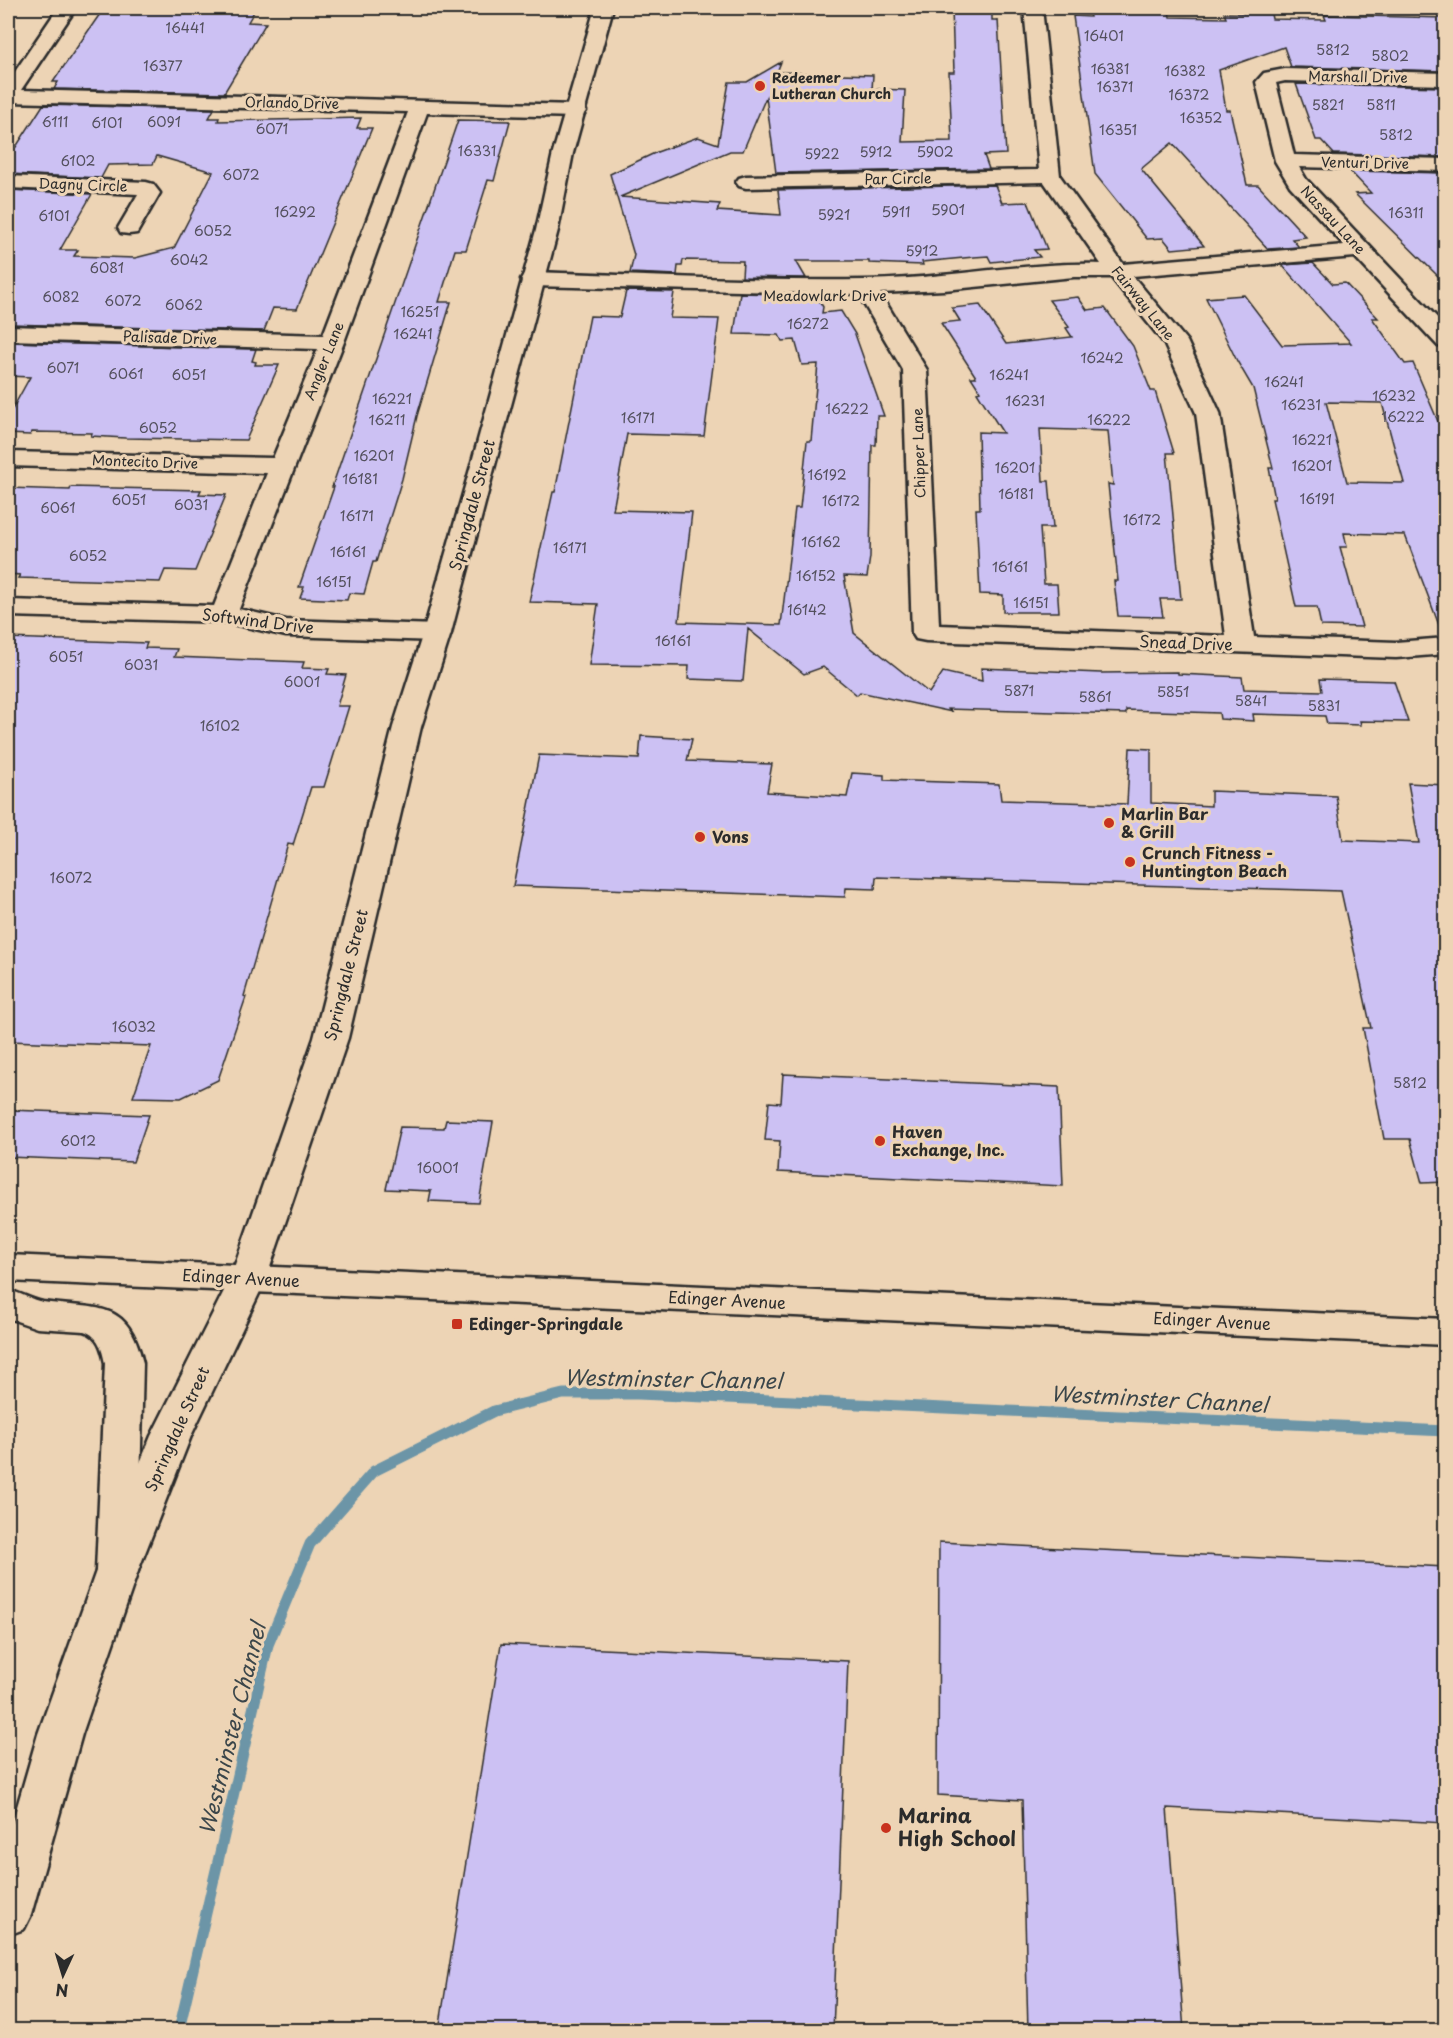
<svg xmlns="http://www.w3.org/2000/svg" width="1453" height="2038" viewBox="0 0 1453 2038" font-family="'Playpen Sans',sans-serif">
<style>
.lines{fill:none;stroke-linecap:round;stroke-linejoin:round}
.stream{stroke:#6c95a7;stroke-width:11}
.building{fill:#ccc1f3;stroke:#2b2b2b;stroke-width:1.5;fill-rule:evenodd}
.minor-casing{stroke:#2b2b2b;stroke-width:5}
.secondary-casing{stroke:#2b2b2b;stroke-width:5}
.primary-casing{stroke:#2b2b2b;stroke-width:5}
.minor{fill:#edd4b5;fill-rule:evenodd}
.secondary{fill:#edd4b5;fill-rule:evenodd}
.primary{fill:#edd4b5;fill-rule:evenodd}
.poi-dot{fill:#c8321e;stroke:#edd4b5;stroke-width:2}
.labels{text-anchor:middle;stroke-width:6;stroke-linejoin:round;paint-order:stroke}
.number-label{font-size:14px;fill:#53505d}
.far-street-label{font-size:14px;fill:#2b2b2b;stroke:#edd4b5}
.far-poi-label{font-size:14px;font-weight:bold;fill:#2b2b2b;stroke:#edd4b5;text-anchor:start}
.street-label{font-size:16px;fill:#2b2b2b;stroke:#edd4b5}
.poi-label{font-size:16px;font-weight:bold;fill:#2b2b2b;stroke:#edd4b5;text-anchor:start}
.near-poi-label{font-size:20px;font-weight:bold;fill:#2b2b2b;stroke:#edd4b5;text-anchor:start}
.near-water-label{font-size:21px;font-style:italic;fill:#3b464a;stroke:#edd4b5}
</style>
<rect width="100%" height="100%" fill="#edd4b5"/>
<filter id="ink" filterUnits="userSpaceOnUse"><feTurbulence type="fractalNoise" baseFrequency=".0167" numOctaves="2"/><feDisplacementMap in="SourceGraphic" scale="12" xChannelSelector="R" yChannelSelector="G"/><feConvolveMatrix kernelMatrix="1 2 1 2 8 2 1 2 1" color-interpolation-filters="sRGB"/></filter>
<g filter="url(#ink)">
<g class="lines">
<!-- stream -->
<path class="stream" d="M179 2030 268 1645 310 1544 374 1471 494 1411 563 1394H638L1446 1431"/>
</g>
<!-- building -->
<path class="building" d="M104 8H256L248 22 266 23 224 93 54 89 58 82H53Z
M952 8H992V20H998L1006 154 984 155 989 169 776 173 766 97 743 151H730L620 197 720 204 717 211 781 215 778 190 995 185 1002 203 1028 202 1047 249 1034 250 1040 257 991 262 988 256 974 257 922 262 923 265 869 263V261H796L806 278 742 277 743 261 683 260 682 266H678L677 275 630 273 634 255 610 174 657 152 698 137 718 144 729 82H747L781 62 777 72 873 75 872 89 905 90 902 142 952 141 949 72H954Z
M1088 8 1169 11 1170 17 1226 18 1224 13 1271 14 1272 19 1326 20 1324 15 1446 18V71L1291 67 1284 47 1219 70 1226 110H1230L1247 185H1258L1306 237 1292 239 1299 247 1268 249 1172 143 1141 169 1204 246 1172 249 1163 238 1147 239 1095 174 1073 16 1090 17Z
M1296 84 1446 87V157L1334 154 1321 140H1316Z
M43 105 214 109 209 118H219L218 121 361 118 357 128H372L297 309 273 308 264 331 8 324V190L92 194 60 250H78L74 256 135 258 174 248 213 172 157 156 153 164 108 165 101 178 8 174V147H16Z
M458 120 510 121 494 181 488 180 466 250H455L439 302H451L417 416 402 479 376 562H373L364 594 349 593 347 600 300 598 304 587H299L334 487H332Z
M1350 171 1446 173V284L1355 194 1371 193Z
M1313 263 1333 284 1345 283 1378 318H1372L1405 364 1413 363 1440 426H1446V633H1442L1405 535 1344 533 1347 547H1340L1362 627 1321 626 1317 607H1296L1272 499H1275L1269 468H1273L1253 388 1237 361 1206 298 1244 295 1282 345 1351 343 1282 265ZM1326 402 1382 403 1404 483 1347 482Z
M626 291 674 292 670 318 719 319 704 436 627 434 613 510 692 512 679 622 781 625 795 508H800L807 441H811L818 364 802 365 795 340 782 341 779 335 734 334 740 293 816 295 823 307 822 313 841 311 855 334 884 416H877L876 445H872L870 557 867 577 844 576 854 633 929 693 943 672 982 681 981 668 1101 673 1178 672V674L1242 677 1244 689 1322 691 1320 679 1394 681 1408 722 1360 721 1361 725 1327 724 1325 716 1253 714 1254 721 1220 719 1219 713 1126 710V714L948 709 952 712 860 692 857 695 823 667 804 674 748 629 743 681 688 679 689 666 589 665 598 604 529 602 553 492H555L590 316 620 317Z
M1078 297 1087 310 1105 308 1133 346 1151 391H1155L1174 453H1167L1181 599H1160L1163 617 1118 616 1114 581H1118L1108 484 1113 485 1108 431 1040 429 1043 481H1049L1053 528H1040L1044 584H1057L1059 612H1003V595L980 594 976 509H980L978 432 1003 433 977 392 980 391 971 377H976L941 323 960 321 952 308 980 305 1006 344 1072 337 1066 328 1069 327 1049 300Z
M8 342 256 349 252 361 256 362 255 365H279L246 440 125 438 91 436 92 433 32 432 30 435 8 434V417L30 377 8 376Z
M71 487 201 490 199 494 226 495 195 571 165 570 160 582 18 578 20 575 8 574V488L70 490Z
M8 638 147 643 145 648 177 649 174 657 304 662 302 668 329 669 327 674 346 675 337 706H349L324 787H311L293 845 288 844 244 996 246 997 218 1080 181 1098 133 1097 151 1046 8 1041Z
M641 736 692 739 687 761 772 764 767 792 847 797 852 773 884 775V780L999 784 1001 800 1127 804 1130 748 1151 749V803L1211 806V791L1336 796 1343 840 1419 843 1408 783 1446 785V1182L1422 1183 1410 1139H1384L1363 1028H1371L1341 891 876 877 875 889 846 888 845 897 513 886 539 755 639 759Z
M783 1074 1059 1087 1063 1186 778 1172 780 1141 765 1140 769 1102 781 1103Z
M8 1110 149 1115 133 1162 8 1157Z
M446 1120 493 1122 479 1203 429 1201 431 1191 386 1189 400 1127 444 1128Z
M939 1542 1446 1567V1823L1167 1808 1184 2031H1028L1022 1800 938 1795Z
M501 1644 848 1661 833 2031H546L440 2024Z"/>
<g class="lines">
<!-- minor casing -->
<g class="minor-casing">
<path id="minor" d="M58 8H76L21 90 576 105 583 107 586 111 583 115 576 117 427 113 344 342 239 609 286 620 437 625 447 627 451 633 447 639 437 641 286 636 224 622 8 616V600L214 606 267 473 8 466V452L273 458 318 349 8 340V326L323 335 408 112 8 102V82Z
M1024 8H1042L1060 176 1123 264 1344 245 1290 186 1275 161 1256 82 1264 73 1285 69 1446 73V85L1285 81 1276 83 1294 155 1446 159V171L1299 167 1306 179 1446 327V348L1438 346 1355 257 1133 276 1187 341 1220 413 1254 637 1396 642 1446 638V654L1396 658 926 641 916 639 912 633 903 370 858 294 532 286 524 284 521 279 524 274 532 272C643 275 754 282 865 280 944 279 1022 262 1101 264L1044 182 746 188 739 186 736 182 739 178 746 176 1039 170ZM1074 277H1111L1164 343 1196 413 1226 636 939 625 927 370 880 293 944 290Z
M8 176 146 182 153 184 160 193 137 233 129 234 121 233 118 228 138 194 8 188Z"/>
</g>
<!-- secondary casing -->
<g class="secondary-casing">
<path id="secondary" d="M595 8H613L573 153 558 230 494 469 451 633 421 727 348 1038 266 1279 191 1436 138 1571 82 1734 31 1915 24 1929 8 1935V1838L38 1734 96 1571 151 1436 230 1279 314 1038 393 727 423 633 470 469 536 230 553 153Z"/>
</g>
<!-- primary casing -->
<g class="primary-casing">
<path id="primary" d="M8 1255 1446 1319V1345L8 1281Z
M8 1290C20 1293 32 1300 43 1302 97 1310 128 1298 143 1363L138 1571 132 1582 117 1587 102 1582 96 1571 105 1363C102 1349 99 1336 84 1331L37 1328 8 1318Z"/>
</g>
<!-- minor -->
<use href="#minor" class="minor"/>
<!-- secondary -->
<use href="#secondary" class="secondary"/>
<!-- primary -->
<use href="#primary" class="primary"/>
</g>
</g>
<!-- markers -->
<g class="poi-dot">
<circle cx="760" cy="86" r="6"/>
<circle cx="1109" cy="823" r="6"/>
<circle cx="700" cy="837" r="6"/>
<circle cx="1130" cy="862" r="6"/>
<circle cx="880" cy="1141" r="6"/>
<rect x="451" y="1318" width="12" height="12" rx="3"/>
<circle cx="886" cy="1828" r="6"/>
</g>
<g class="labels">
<!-- number labels -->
<g class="number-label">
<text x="185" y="33">16441</text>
<text x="1104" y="41">16401</text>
<text x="1333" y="55">5812</text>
<text x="1390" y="61">5802</text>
<text x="163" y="71">16377</text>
<text x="1110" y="74">16381</text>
<text x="1185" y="76">16382</text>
<text x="1115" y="92">16371</text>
<text x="1189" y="100">16372</text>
<text x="1328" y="110">5821</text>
<text x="1381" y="110">5811</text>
<text x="1201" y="123">16352</text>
<text x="55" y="127">6111</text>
<text x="164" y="127">6091</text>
<text x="107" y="128">6101</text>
<text x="272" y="134">6071</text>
<text x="1118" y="135">16351</text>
<text x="1396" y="140">5812</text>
<text x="477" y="156">16331</text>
<text x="876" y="157">5912</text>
<text x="935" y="157">5902</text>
<text x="822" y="159">5922</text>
<text x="78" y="166">6102</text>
<text x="241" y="180">6072</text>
<text x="948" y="215">5901</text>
<text x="295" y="217">16292</text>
<text x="896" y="217">5911</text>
<text x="1406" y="218">16311</text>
<text x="834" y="220">5921</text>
<text x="54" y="221">6101</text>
<text x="213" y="236">6052</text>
<text x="922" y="256">5912</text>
<text x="189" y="265">6042</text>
<text x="107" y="273">6081</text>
<text x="61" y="302">6082</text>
<text x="123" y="306">6072</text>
<text x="184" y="310">6062</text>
<text x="420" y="317">16251</text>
<text x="808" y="329">16272</text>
<text x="413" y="339">16241</text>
<text x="1102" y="363">16242</text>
<text x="63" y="373">6071</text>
<text x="126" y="379">6061</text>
<text x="189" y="380">6051</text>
<text x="1009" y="380">16241</text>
<text x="1284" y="387">16241</text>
<text x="1394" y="401">16232</text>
<text x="392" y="404">16221</text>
<text x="1025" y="406">16231</text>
<text x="1301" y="410">16231</text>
<text x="847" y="414">16222</text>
<text x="1403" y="422">16222</text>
<text x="638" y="423">16171</text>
<text x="387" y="425">16211</text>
<text x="1109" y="425">16222</text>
<text x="158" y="433">6052</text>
<text x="1312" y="445">16221</text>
<text x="374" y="461">16201</text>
<text x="1312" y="471">16201</text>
<text x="1015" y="473">16201</text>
<text x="827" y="480">16192</text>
<text x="360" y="484">16181</text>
<text x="1016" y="499">16181</text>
<text x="1317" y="504">16191</text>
<text x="129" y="505">6051</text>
<text x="841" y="506">16172</text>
<text x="191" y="510">6031</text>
<text x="58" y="513">6061</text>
<text x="357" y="521">16171</text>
<text x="1142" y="525">16172</text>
<text x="821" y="547">16162</text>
<text x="570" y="553">16171</text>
<text x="348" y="557">16161</text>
<text x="88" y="561">6052</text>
<text x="1010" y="572">16161</text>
<text x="816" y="581">16152</text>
<text x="334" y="587">16151</text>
<text x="1031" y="608">16151</text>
<text x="807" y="615">16142</text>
<text x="673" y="646">16161</text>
<text x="66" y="662">6051</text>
<text x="141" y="670">6031</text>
<text x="302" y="687">6001</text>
<text x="1019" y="696">5871</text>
<text x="1173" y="697">5851</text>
<text x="1095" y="702">5861</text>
<text x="1251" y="706">5841</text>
<text x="1324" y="711">5831</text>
<text x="220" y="731">16102</text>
<text x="71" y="883">16072</text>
<text x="134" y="1032">16032</text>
<text x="1410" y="1088">5812</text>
<text x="78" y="1146">6012</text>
<text x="438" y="1173">16001</text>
</g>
<!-- far-street labels -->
<g class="far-street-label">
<text transform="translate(1358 77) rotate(1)" y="5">Marshall Drive</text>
<text transform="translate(292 103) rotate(1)" y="5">Orlando Drive</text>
<text transform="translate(1365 163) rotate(1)" y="5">Venturi Drive</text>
<text transform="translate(898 179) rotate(-1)" y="5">Par Circle</text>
<text transform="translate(83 185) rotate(2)" y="5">Dagny Circle</text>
<text transform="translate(1333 220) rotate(47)" y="5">Nassau Lane</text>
<text x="825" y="301">Meadowlark Drive</text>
<text transform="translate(1143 303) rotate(51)" y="5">Fairway Lane</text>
<text transform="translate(170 338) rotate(2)" y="5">Palisade Drive</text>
<text transform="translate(324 361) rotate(-68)" y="5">Angler Lane</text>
<text transform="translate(919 453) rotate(-92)" y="5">Chipper Lane</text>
<text transform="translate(145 462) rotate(2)" y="5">Montecito Drive</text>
</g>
<!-- far-poi labels -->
<g class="far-poi-label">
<text x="772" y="83">Redeemer<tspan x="772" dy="16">Lutheran Church</tspan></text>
</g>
<!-- street labels -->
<g class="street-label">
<text transform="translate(472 505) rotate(-75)" y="6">Springdale Street</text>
<text transform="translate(258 621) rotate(7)" y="6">Softwind Drive</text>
<text transform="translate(1186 643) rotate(2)" y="6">Snead Drive</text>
<text transform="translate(346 975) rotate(-76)" y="6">Springdale Street</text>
<text transform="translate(241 1278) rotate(3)" y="6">Edinger Avenue</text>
<text transform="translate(727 1300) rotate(3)" y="6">Edinger Avenue</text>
<text transform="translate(1212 1321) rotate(3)" y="6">Edinger Avenue</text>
<text transform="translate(177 1429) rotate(-66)" y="6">Springdale Street</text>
</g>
<!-- poi labels -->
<g class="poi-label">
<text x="1121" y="820">Marlin Bar<tspan x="1121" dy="18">&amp; Grill</tspan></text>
<text x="712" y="843">Vons</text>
<text x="1142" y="859">Crunch Fitness -<tspan x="1142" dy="18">Huntington Beach</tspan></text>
<text x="892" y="1138">Haven<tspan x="892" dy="18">Exchange, Inc.</tspan></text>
<text x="469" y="1330">Edinger-Springdale</text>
</g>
<!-- near-poi labels -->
<g class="near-poi-label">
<text x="898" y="1823">Marina<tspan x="898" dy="23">High School</tspan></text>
</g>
<!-- near-water labels -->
<g class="near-water-label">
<text transform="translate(673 1380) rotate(1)" y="7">Westminster Channel</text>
<text transform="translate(1159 1400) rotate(3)" y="7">Westminster Channel</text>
<text transform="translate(233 1729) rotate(-76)" y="7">Westminster Channel</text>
</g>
</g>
<!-- margin -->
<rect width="1453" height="2038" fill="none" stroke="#edd4b5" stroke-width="30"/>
<rect x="15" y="15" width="1423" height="2008" fill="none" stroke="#2b2b2b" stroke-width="2" filter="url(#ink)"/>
<!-- north arrow -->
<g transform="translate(63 1975) rotate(184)" stroke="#edd4b5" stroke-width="4.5" paint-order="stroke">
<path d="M0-4.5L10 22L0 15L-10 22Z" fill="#2b2b2b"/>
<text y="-9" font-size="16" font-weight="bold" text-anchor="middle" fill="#2b2b2b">N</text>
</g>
</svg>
